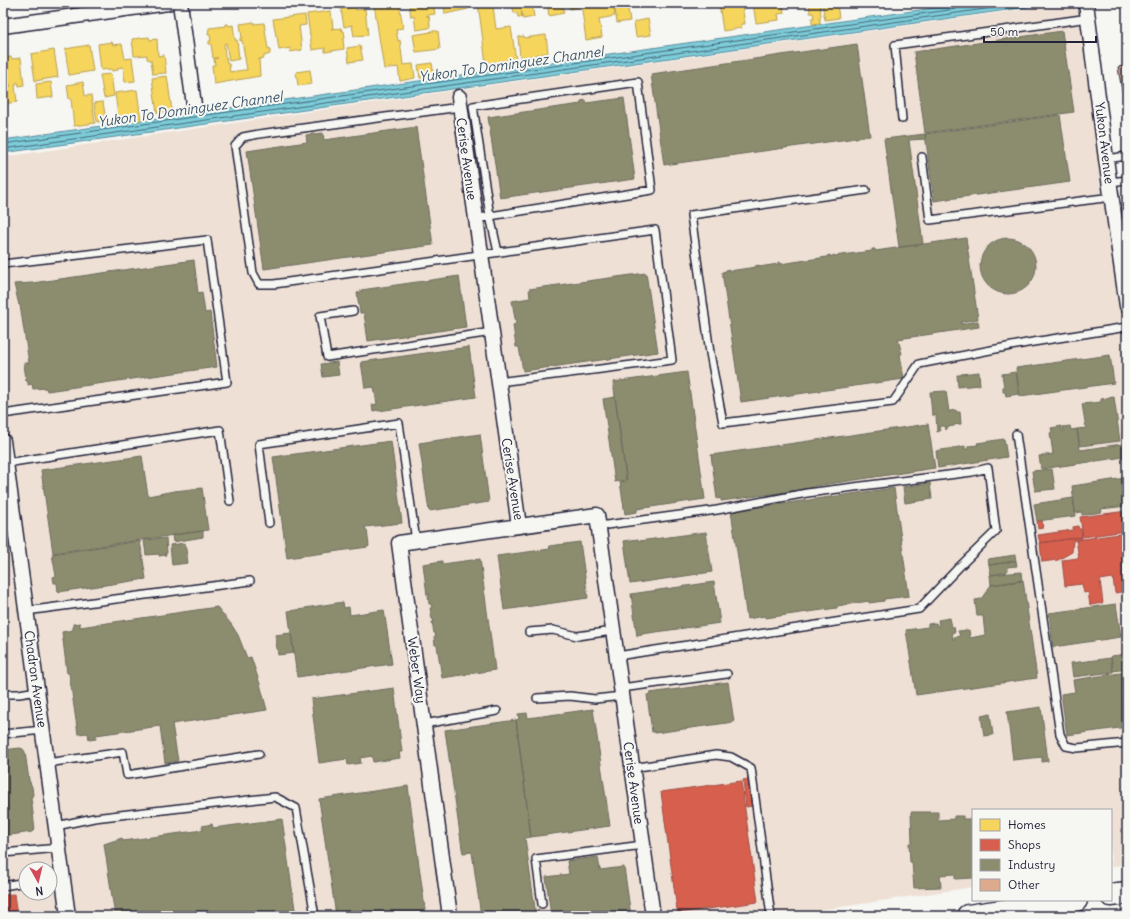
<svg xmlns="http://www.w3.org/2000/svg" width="1130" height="919" viewBox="0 0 1130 919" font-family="Delius,sans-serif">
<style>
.built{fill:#eee0d4;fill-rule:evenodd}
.water{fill:#7dcdd9;stroke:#59899a}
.homes{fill:#f6d55c;stroke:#b69f52}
.shops{fill:#d6604d;stroke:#a04d48}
.industry{fill:#8c8c6e;stroke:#6c6c5f}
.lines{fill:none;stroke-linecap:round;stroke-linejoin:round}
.shore{stroke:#46667a;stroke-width:1}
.building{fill:#dcab8e;stroke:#22223b}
.service-casing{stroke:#22223b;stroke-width:10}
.minor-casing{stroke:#22223b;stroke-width:17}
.primary-casing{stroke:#22223b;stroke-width:25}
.service{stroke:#f6f6f2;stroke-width:7}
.minor{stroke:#f6f6f2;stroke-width:14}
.primary{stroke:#f6f6f2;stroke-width:22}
.labels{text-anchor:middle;stroke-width:4;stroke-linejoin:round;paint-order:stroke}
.street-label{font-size:13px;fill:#22223b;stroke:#f6f6f2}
.water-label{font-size:14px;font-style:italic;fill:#3d556a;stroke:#f6f6f2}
</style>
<rect width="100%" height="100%" fill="#f6f6f2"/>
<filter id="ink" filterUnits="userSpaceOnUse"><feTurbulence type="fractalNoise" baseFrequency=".025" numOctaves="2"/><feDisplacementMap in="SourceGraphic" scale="8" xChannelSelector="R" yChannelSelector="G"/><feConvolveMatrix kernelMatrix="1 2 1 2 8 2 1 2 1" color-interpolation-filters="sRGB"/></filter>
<g filter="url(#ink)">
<!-- built -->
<path class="built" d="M1067 3 1089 18 1127 306V864L1111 867V810H973V887L781 916H3V157L457 90ZM26 869H50V893H26Z"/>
<!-- water -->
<path class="water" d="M969 3H1056L3 153V140Z"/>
<!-- homes -->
<path class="homes" d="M383 3H399L403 28 396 29 398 41 400 40 403 65 413 64 415 78 400 81 398 67 384 69 374 4Z
M409 3H433L435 14 427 15V17L429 16 430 26 429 28 416 30 414 16 411 17Z
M444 3H468V9L445 14Z
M478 3H502L498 4V5L493 6 496 29 511 27 516 60 486 64Z
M512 3H532L534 17 523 19 522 12H521L522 17H518L517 13H514Z
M547 3H562L564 13 549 16Z
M569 3H578L579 7 570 9Z
M581 3H613L615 16 599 19 602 37 586 40Z
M614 3H627L630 21 617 23Z
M719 3H733L734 6H742L745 24H741V28L723 31Z
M753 3H783L784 13 778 14 779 20 756 23Z
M809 3H820L821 17 818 18H820V23L812 24V18H814L813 13H810Z
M822 3H839L837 4 839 18 825 20Z
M355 7 356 10 365 9 368 35 354 36 352 25 344 27 341 9Z
M331 11 333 28 331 29 341 28 342 31H344L345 38 343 39 344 49 325 52V48L312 50 307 14Z
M305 15 306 25 299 26 302 50 290 52V48L279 50 277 36H276L273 19Z
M648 19 651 35 636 37 634 22Z
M254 22V24L264 23 268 49 270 48V54L264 56V58L259 59 260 76 214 84 212 65H215L214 59 218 58H213L211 44H209V41H211L210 35H208L209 28 226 26V24H228L229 26 233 25 235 40H237L239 59 229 61 226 43 224 44 225 57H226L227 64H229L230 72 244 70H247L242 40 240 41V38H242L240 24Z
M430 31H438L440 49 416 52 413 35 431 32Z
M546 35 548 53 533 55V56L520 57 518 37 524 36V38Z
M149 37 150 40 157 39 158 56 164 55 166 73 153 74 151 60 147 59V55L134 56 132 39Z
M112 42 113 45 122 44 125 59 132 58 135 81 125 82 123 67 117 68 118 70 112 71 111 69 101 70 98 44Z
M89 45 93 71 69 75 65 49Z
M360 46 363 60 349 62 347 48Z
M54 50 58 77 35 81 31 54Z
M11 57 12 59 21 58 24 85 19 86 18 82 16 83V85L15 86 17 102 3 104V87L11 86 10 84 3 85V58Z
M432 63 434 76 420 78 418 65Z
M310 70 312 84 298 86 296 72Z
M111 74 114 96 104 98 100 75Z
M167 76 172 111 157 113 152 78Z
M51 82 53 97 37 99 36 84Z
M83 82 85 96 91 95 95 123 74 126 71 99H69L67 85Z
M137 90 141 120 119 123 115 93Z
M103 102 106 121 97 122 94 103Z"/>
<!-- shops -->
<path class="shops" d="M1127 511V533L1126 531 1083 537 1080 517Z
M1042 520 1043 528 1038 529 1037 521Z
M1078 526 1079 529H1081L1082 537 1040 543 1038 535 1073 530V527Z
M1127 533V591L1115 593 1113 578 1100 580 1103 603 1090 605 1088 592 1084 593 1082 584 1065 586 1062 560 1079 558 1076 540Z
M1082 537V539L1073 541 1072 552 1058 560 1042 562 1040 543Z
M748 779 752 806 746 807 743 780Z
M741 781 758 902 679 913 677 910 661 792Z
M14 894 17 916H3V895Z"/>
<!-- industry -->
<path class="industry" d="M1062 31 1074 112 925 133 914 52Z
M857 44 870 136 664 165 651 74Z
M624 98 635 179 500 198 488 117 581 104V101L586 100V103Z
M1060 115 1070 182 934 201 925 134Z
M416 127 433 245 264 269 247 151 307 142 306 135 323 133 324 140Z
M925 134 926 139 909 140 923 244 899 247 884 139Z
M966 238 978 319 961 322V324L978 321 979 327 898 339 902 354H900L904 379 741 402 722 272 726 271V270L729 269V271L756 267 755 266 759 265V267L778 264V262H780V264L827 257V256L830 255V257L834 255V256L872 251V249H875V251Z
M980 266a28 28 0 1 1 56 0a28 28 0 1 1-56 0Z
M194 260 198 293 202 292 205 313 210 312 217 367 47 391 46 388 33 389 32 384 28 385V381H26L24 363H29L20 305H19L14 284 32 283Z
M646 273 658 352 523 371 519 347H516L513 325 516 324 512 301 530 298 529 289Z
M459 276 466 327 368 341 364 313H360L357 293 361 292V290Z
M469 347 476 397 378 411V410L373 411 372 405 377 404 374 387 365 388 361 362Z
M1110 355 1114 383 1020 396 1016 368Z
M337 362 339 375 323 377 321 364Z
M687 372 705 499 637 509V512L625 514 620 482 627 481 613 382Z
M979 372 980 385 958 387 957 375H961V374Z
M1016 372 1019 394 1006 396 1005 392H1003V387H1004L1002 374Z
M946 391 949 412 950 411 956 410V412H960L961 424 954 425V426L947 427V429L946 430 945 426H941L939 427 940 431 937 432 936 415H932L930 392Z
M615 397 626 480 615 482 603 399Z
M1114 397 1120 441 1080 446 1077 429 1086 428 1082 404 1101 402V399Z
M928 424 935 468 815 486V488L721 501V498L717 499 711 455Z
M1062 426V431H1064L1063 427 1070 426 1071 430 1077 429 1080 450 1122 444 1124 457 1041 469 1039 456 1053 454 1050 433 1052 432 1051 428Z
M480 434 489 502 429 511 419 443Z
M1004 439 1007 457 938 468 936 451 965 446V449H968V446L978 445 977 443Z
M391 441 402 523 365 527 366 530H367L369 546 368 547 287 558 273 457Z
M142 456 148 496 174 491 202 488 208 530 53 553 41 470Z
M1052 469 1055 489 1035 491 1032 471Z
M1125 478 1127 506 1101 509 1102 512 1082 515V512L1075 513 1072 486Z
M930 483 932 499 905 503 903 487Z
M894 488 909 596 884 599V601L869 603V601L837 606V608L765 618V616L747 619 731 511Z
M1073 498 1076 516 1037 521 1034 504Z
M203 531V537L173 542 172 535Z
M706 532 712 572 630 584 624 541 638 539 639 541Z
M166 538 167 553H165L166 555 159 556V554L146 555 144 540Z
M140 541 146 579 58 592 57 583H54L53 577 56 576 52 554Z
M580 542 588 598 504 610 497 556 550 549 549 546Z
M185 543 188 563 172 565 170 545Z
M1015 555 1016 561 989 565 988 559Z
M480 559 495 670 442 678 437 645H435L434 637H436L435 633H434L432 622H434L433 619H432L430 608H432L431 604H429L428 596H430V594L427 595 423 564 442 561V564Z
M1016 561 1017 566 1007 567V572L991 575 989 565Z
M1021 572 1022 581 991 585 990 575Z
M1023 580 1037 678 916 695 906 630 928 627V624L936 623 937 626H939L938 620 950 618 952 627H954L955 632H952L953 640H954V637L960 636 958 631 969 630 970 638 985 635 983 616H977L975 600 981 599 991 585Z
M714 582 720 623 642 634V635L637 636 631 594Z
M343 602 344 608 349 607 350 615 384 610 392 664 297 677 288 611 305 609V608Z
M1116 604 1121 637 1053 647 1049 613Z
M217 607 231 624 238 635 247 658 251 657 260 684 267 710 172 724 178 761 165 763 160 726 96 735V739L89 740 88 733 78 734 69 673H67L62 632 73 630V624L80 623V627Z
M291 633 294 653 278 655 275 635Z
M1127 654V669L1113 671 1111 656Z
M1111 658 1113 672 1073 677 1071 663Z
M1127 672V727L1067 735 1061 694 1075 692 1073 680Z
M728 682 734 722 655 733V732H652L647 695 650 694V693Z
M394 688 402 752H399L400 758 373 762 372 756 360 758 361 763 348 765 347 759 319 763 311 699Z
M1041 707 1048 761 1042 762V757L1013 760 1007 712Z
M593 709 610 826 531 837 516 720 519 719 518 714 527 713 528 718Z
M990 714 993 735 984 736 981 716Z
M516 720 531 837 525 838 536 916H481L472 852 463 853 462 848 445 730Z
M20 748 23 749 25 752 29 780 32 787 33 795 31 798 35 829 32 832 3 836V750Z
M408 786 426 916H336L319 799Z
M911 812H938V820L954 819V816H963V819H973V878L955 879V874L940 875 941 887 914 888 912 862H910L909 843H912Z
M282 819 296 916H115L104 844 122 838 123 841 203 830 202 826 212 824 213 828Z
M598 857 600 870 624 867 631 916H551L546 877 569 874 567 861Z"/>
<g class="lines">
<!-- shore -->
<path class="shore" d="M3 144 956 9 959 7 960 3
M3 149 1027 3"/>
</g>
<!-- building -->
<path class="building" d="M1124 66V69L1127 68V90L1122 91 1118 67Z"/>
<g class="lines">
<!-- service casing -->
<g class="service-casing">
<path id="service" d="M638 82 652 190 490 216 473 106Z
M460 107 259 134 243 137 235 146 253 273 259 284H274L655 230 672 360 498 382
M902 119 895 45 1089 18
M922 157 930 220 1112 197
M1106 159 1127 156
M1110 182 1127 180
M866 190 691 215 710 353 723 423 893 402 919 364 1027 343 1127 327
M476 219 490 216 498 252
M3 264 207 240 227 382 3 414
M353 311 320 316 327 357 492 332
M1016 434 1060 734 1066 746 1077 748 1127 743
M6 463 220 430 230 501
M269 523 259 444 399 423 416 541
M599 526 717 510 807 493 972 472 988 468 996 531 959 567 919 609 617 656
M26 611 250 581
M529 632 553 630 577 636 613 631
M621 688 727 674
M3 694H19L37 691
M537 698 570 696 595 699 622 696
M424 724 497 711
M3 734 43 730
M47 763 123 752 127 775 259 754
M632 768 716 755 731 757 751 768 771 916
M56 826 94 818 275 797 296 808 315 916
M3 853 59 848
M50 879 62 877
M3 886 26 882
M542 904 536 859 643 845"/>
</g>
<!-- minor casing -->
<g class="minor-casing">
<path id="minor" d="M180 3 194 105
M1086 3 1106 159 1127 306
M3 26 168 3
M459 97 519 526
M3 441 68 916
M450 916 399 543 597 515 653 916"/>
</g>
<!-- primary casing -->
<g class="primary-casing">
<path id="primary" d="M1111 895 1127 893
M968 916 1076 900"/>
</g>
<!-- service -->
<use href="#service" class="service"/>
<!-- minor -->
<use href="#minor" class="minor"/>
<!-- primary -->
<use href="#primary" class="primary"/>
</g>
</g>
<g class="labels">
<!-- street labels -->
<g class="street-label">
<text transform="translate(1105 143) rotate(83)" y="5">Yukon Avenue</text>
<text transform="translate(467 159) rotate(82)" y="5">Cerise Avenue</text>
<text transform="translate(513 479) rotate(81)" y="5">Cerise Avenue</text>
<text transform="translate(417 670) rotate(82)" y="5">Weber Way</text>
<text transform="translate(36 679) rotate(82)" y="5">Chadron Avenue</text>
<text transform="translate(634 783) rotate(82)" y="5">Cerise Avenue</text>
</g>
<!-- water labels -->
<g class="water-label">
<text transform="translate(511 64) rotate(-8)" y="5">Yukon To Dominguez Channel</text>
<text transform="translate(190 109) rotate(-8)" y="5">Yukon To Dominguez Channel</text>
</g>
</g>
<!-- margin -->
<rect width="1130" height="919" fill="none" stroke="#f6f6f2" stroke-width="16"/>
<rect x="8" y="8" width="1114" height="903" fill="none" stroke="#22223b" stroke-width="1.5" filter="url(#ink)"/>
<!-- legend -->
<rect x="972" y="809" width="140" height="92" fill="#f6f6f2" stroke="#a1a1a9"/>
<rect x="980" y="819" width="20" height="12" fill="#f6d55c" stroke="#a1a1a9"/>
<text x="1008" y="829" font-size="12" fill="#22223b">Homes</text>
<rect x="980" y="839" width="20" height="12" fill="#d6604d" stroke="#a1a1a9"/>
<text x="1008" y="849" font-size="12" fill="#22223b">Shops</text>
<rect x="980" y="859" width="20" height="12" fill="#8c8c6e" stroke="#a1a1a9"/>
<text x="1008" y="869" font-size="12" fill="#22223b">Industry</text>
<rect x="980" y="879" width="20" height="12" fill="#dcab8e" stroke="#a1a1a9"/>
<text x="1008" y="889" font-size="12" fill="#22223b">Other</text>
<!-- north arrow -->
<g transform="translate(38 881) rotate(172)"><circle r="19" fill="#f6f6f2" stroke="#a1a1a9"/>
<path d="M0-3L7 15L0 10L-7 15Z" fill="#d1495b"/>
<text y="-6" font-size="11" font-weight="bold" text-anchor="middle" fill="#22223b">N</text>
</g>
<!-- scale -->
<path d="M984 36v6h112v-6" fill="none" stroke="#22223b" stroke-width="2"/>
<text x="990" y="36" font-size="12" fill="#22223b" stroke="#f6f6f2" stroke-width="3" paint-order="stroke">50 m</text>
</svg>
